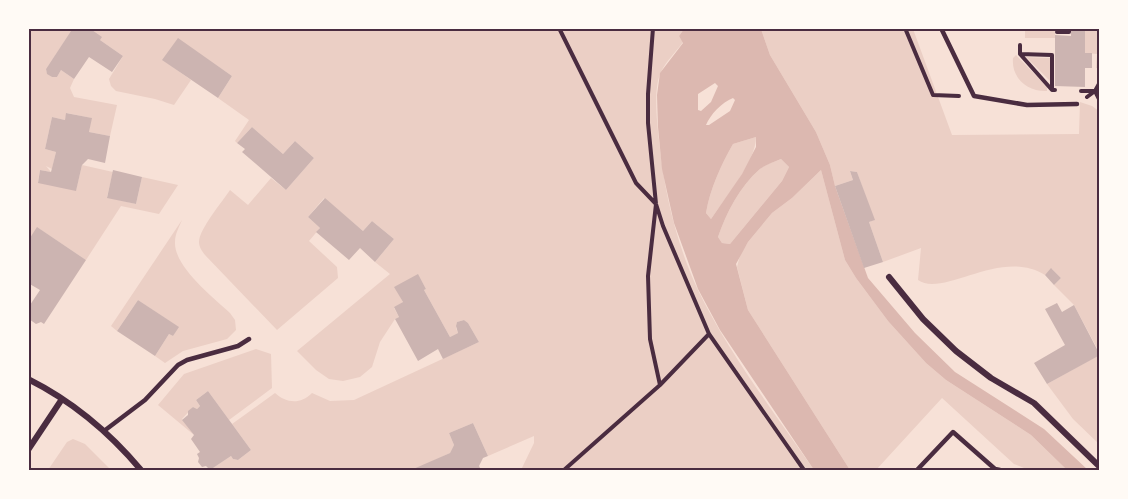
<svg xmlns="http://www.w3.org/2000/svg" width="1128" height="499" viewBox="0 0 1128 499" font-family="'Work Sans',sans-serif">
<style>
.green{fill:#ebcfc5}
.water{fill:#dcb8b0;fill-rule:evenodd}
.building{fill:#ccb4b1}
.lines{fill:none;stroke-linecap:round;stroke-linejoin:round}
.path{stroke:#4a2c40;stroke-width:4}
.service{stroke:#4a2c40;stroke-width:4.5}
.minor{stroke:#4a2c40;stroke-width:6}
.neatline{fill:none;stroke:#4a2c40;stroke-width:2}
</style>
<rect width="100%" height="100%" fill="#f7e1d7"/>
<!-- green -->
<path class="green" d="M29 29H73L46 69 47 73 52 77H57L61 70 74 79 70 88 74 97 117 105 110 136 89 132 91 118 67 113 65 120 52 117 45 149 56 152 52 169 46 166 51 172 40 170 38 182 76 190 82 165 113 172 107 197 136 204 142 177 178 185 159 214 121 206 86 260 38 228 29 241Z
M89 29H684L679 36 683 42C676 52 666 61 661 72 653 88 657 122 659 140 664 191 676 243 698 290 729 354 774 412 814 470H521L534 443V436L488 456 473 423 449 433 454 445 450 453 414 470H210L231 456 233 459 238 460 251 450 232 424 275 393C286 403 300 405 312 393L330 401 354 400 479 342 468 323 464 320 457 322 456 328 458 333 450 337 424 290 426 289 418 275 395 287 403 302 394 308 399 317 395 319 380 342 372 367 360 377 343 381 329 379 316 370 297 351 390 274 375 262 394 239 372 221 363 231 324 198 308 217 320 228 309 241 337 267 338 278 277 330 205 255C202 251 199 247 199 242 199 229 223 201 230 190L248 205 271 178 286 190 314 158 295 141 283 154 252 127 237 143 235 141 249 120 218 98 232 76 178 39 163 60 191 80 174 105 155 99 116 91 111 86 109 79 123 56 100 40Z
M761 29H913L952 135 1079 134 1080 102 1092 106 1099 111V352L1074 305 1054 285 1061 278 1052 269 1045 275C1001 247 943 298 918 280L921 248 883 262 869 222 874 220 857 172 850 171 853 180 835 186 830 165 816 132 770 55Z
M1025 29H1066V30H1055V38H1025Z
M1085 29H1099V68H1096L1097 54 1085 53Z
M1016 55 1047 87V91C1028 92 1011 78 1013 58Z
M1026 57 1050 58V81Z
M756 137C756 162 725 198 711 219L706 213C710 189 721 165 733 144Z
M781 159 789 167 782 181 730 244 722 243 718 237C726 213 740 186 760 169 765 164 775 162 781 159Z
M821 170 845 260 856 278 888 321 926 363 946 380 1031 435 1067 470H1029L1014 464 942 398 876 470H850L748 310 737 267 740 255 748 242 772 213 792 198Z
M182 220C179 227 175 234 175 242 174 267 213 297 230 313L235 320 236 330 227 339 183 351 165 363 155 356 169 334 173 336 178 327 138 300 117 331 111 326Z
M256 349 271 354 272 388 229 420 208 391 196 400 200 406 197 409 193 407 182 419 194 435 158 405 184 374Z
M1099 355V444L1073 419 1047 384Z
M73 439 85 444 111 470H48L67 442Z"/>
<!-- water -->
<path class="water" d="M684 29H761L770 55 816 132 830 165 835 186 868 278 915 333 955 372 1044 429 1088 470H1067L1031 435 946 380 926 363 888 321 856 278 845 260 821 170 792 198 772 213 748 242 736 264 748 310 850 470H814L720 330 698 289 674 223 662 169 658 127 657 95 660 73 683 43 679 36ZM715 83 718 86 711 102 701 111 698 110V94ZM733 98 735 100 730 111 709 125H706C710 115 722 102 733 98ZM756 137V147L742 174 711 219 706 213C710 189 721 165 733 144ZM781 159 789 167 782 181 730 244 722 243 718 237C726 213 740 186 760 169 765 165 774 162 781 159Z"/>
<!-- building -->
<path class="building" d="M73 28H89L102 37 100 40 123 56 112 72 89 57 74 79 61 70 57 77H52L47 74 46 69Z
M1071 28H1085V53H1092V68H1085V87L1055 86V35L1071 36Z
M178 38 232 76 218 98 162 60Z
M66 113 92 118 89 132 110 136 105 163 88 159 82 165 76 191 38 183 40 170 51 172 56 152 45 149 52 117 65 120Z
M252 127 283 154 295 141 314 158 286 190 242 152 245 149 237 143Z
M113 170 142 177 136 204 107 198Z
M850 171 857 172 875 220 869 222 883 262 864 268 835 186 853 180Z
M325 198 363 231 372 221 394 239 375 262 360 248 349 260 316 232 320 228 308 217Z
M37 227 86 260 44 324 41 322 36 324 29 319 28 308 40 290 28 283V241Z
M1051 268 1061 278 1054 285 1045 275Z
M418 274 426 289 424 290 450 337 458 333 456 326 457 322 464 320 468 323 479 342 443 359 438 349 418 361 395 319 399 317 394 307 403 302 394 287Z
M138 300 179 327 173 336 169 334 155 356 117 331Z
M1057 303 1062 312 1074 305 1100 355 1047 384 1034 363 1065 345 1045 309Z
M208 391 251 450 238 460 233 459 231 456 210 470 206 466 202 467 198 462 199 458 197 454 200 452 191 439 194 435 182 420 188 415V411L193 407 197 409 200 406 196 400Z
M473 423 488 456 483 458 479 466 481 470H411L450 453 454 445 449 433Z"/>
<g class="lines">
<!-- path -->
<path class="path" d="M559 28 636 183 656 204 648 276 650 339 660 385 564 470
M653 28 648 94V123L656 204 663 226 709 334 804 470
M905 28 933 95 959 96
M1057 32H1069V28
M1020 45V54
M1052 88V55L1020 54 1052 90H1055
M1081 91H1095
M1095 91 1100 101
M1087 97 1095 91 1100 82
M660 385 709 334"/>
<!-- service -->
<path class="service" d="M941 28 974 96 1027 105 1077 104
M104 431 145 400 178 365 187 360 238 346 249 339
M917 470 953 432 995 469 1000 470"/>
<!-- minor -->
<path class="minor" d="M889 277 923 319 956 351 991 378 1034 403 1100 467
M28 379C72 401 110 433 141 470
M28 450 62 399"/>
</g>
<!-- border -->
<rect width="1128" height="499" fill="none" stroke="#fffaf5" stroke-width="60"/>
<rect x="30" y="30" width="1068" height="439" class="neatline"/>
</svg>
